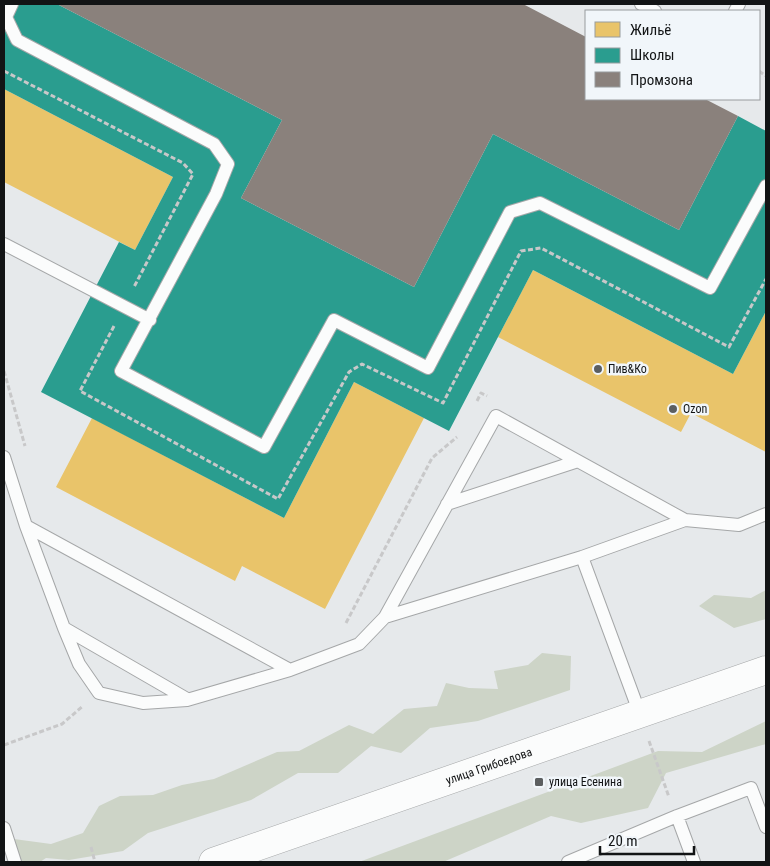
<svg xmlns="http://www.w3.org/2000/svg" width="770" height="866" viewBox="0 0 770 866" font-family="'Roboto Condensed',sans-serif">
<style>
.green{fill:#cdd4c7}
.homes{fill:#e9c46a}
.schools{fill:#2a9d8f}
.industry{fill:#8a817c}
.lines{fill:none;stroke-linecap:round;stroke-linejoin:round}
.lane-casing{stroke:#a5a7a8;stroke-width:14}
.secondary-casing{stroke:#a5a7a8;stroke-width:29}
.path{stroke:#c8c8c9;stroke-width:3;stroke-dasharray:5 2.5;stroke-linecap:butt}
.lane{stroke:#fbfcfc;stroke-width:12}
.secondary{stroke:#fbfcfc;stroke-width:28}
.poi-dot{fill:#5c5f60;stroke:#f1f6fa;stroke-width:2}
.labels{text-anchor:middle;stroke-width:5;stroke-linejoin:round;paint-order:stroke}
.poi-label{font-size:12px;fill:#121415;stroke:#f1f6fa;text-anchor:start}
.street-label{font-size:12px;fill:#121415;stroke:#f1f6fa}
</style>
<rect width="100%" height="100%" fill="#e6e9eb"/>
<!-- green -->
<path class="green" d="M766 590V619L734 628 699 606 714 595 751 598Z
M542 653 571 656 570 690 478 721 430 728 401 753 371 746 338 773H298L251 800 148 833 123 851 69 860 46 858 40 862H17L14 839 51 844 83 833 99 806 120 796 153 795 182 785 214 779 277 752 299 751 349 725 373 734 404 709 437 706 446 683 469 688 498 689 494 671 528 665Z
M766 721V744L666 773 648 808 581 823 551 816 443 862H359L658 751 702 752Z"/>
<!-- homes -->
<path class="homes" d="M4 89 173 177 135 250 4 182Z
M533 270 733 374 766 311V452L691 413 681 432 498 337Z
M354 382 424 418 325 609 242 566 235 581 56 487 92 418 284 518Z"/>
<!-- schools -->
<path class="schools" d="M4 4H57L282 120 241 198 414 287 493 134 679 230 738 116 766 131V311L733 374 533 270 449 431 354 382 284 518 41 392 119 242 135 250 173 177 4 89Z"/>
<!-- industry -->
<path class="industry" d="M57 4H523L586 37V99H705L738 116 679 230 493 134 414 287 241 198 282 120Z"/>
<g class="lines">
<!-- lane casing -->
<g class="lane-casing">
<path id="lane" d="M12 4 6 17 17 40 214 144 228 164 216 194 121 371 264 447 334 320 428 368 510 212 540 203 710 288 766 186
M641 4 655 11
M735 11 739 4
M4 244 150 320
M4 457 26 526 64 628 79 664 99 693 143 703 187 700 290 670 359 644 385 617 582 557 685 520 739 525 766 514
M447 504 578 461
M26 526 290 670
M582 557 640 714
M385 617 496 416 685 520
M64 628 187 699
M677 816 694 862
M4 828 15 862
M568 862 677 816 751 788 766 827"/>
</g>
<!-- secondary casing -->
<g class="secondary-casing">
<g id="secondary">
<path id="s1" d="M213 862 766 670"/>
</g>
</g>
<!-- path -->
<path class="path" d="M4 71 183 163 193 174 134 287
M759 71 766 76
M114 326 80 391 278 499 349 372 362 364 443 403 521 251 541 248 729 347 766 279
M4 371 25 446
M477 401 481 393 487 396
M346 623 432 458 457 437
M649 741 669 797
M4 745 62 724 83 706
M91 847 95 862"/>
<!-- lane -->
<use href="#lane" class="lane"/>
<!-- secondary -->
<use href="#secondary" class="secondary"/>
</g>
<!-- markers -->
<g class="poi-dot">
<circle cx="598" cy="369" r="5"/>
<circle cx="673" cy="409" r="5"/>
<rect x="534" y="777" width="10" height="10" rx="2.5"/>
</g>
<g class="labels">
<!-- poi labels -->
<g class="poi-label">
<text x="608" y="373">Пив&amp;Ко</text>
<text x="683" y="413">Ozon</text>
<text x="549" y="786">улица Есенина</text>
</g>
<!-- street labels -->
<g class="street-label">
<text dy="4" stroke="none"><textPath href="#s1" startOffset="292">улица Грибоедова</textPath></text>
</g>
</g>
<!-- border -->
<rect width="770" height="866" fill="none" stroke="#121415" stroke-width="10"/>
<!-- legend -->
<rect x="585" y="10" width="175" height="90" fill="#f1f6fa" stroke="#989c9e"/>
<rect x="595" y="22" width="25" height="15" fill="#e9c46a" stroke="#989c9e"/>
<text x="630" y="35" font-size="15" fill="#121415">Жильё</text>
<rect x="595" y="48" width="25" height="15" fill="#2a9d8f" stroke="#989c9e"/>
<text x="630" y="60" font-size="15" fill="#121415">Школы</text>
<rect x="595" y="72" width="25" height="15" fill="#8a817c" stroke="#989c9e"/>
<text x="630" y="85" font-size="15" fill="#121415">Промзона</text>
<!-- scale -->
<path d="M600 846v8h94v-8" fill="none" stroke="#121415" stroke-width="2.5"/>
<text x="608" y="846" font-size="15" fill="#121415" stroke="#f1f6fa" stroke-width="4" paint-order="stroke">20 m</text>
</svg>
